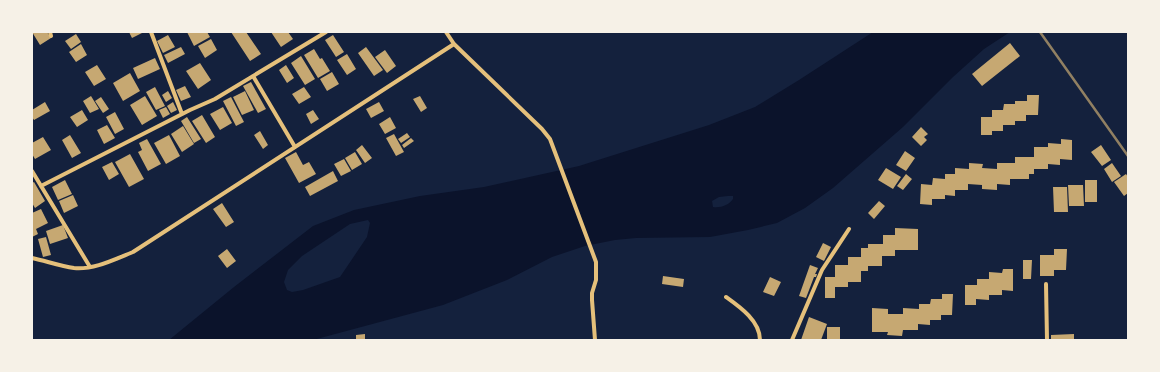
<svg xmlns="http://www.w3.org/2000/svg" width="1160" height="372" viewBox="0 0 1160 372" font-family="Montserrat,sans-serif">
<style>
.water{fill:#0b132b;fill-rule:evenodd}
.building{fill:#c6a872}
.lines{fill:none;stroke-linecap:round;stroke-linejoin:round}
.minor{stroke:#e5c07b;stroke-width:4}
.rail{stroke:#918062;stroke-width:2.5}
</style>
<rect width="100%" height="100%" fill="#14213d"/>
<!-- water -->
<path class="water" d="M873 32H1010L984 49 953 77 903 127 833 188 805 208 777 223 748 230 710 237 636 238 615 240 585 246 552 257 507 280 443 305 313 340H169L234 287 313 226 354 210 420 196 484 187 579 166 709 125 755 107 799 80ZM728 196H733V199C729 205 721 208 713 207L712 201 719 197ZM368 220 370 223 367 237 340 277 303 290 292 292 287 290 284 282 288 270 302 256 350 224Z"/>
<!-- building -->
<path class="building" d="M32 32H47L51 38 40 45Z
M129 32H144L132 38Z
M187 32H207L210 37 194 46Z
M231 32H246L261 54 250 61Z
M271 32H288L293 39 281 47Z
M76 34 81 42 71 49 65 41Z
M168 35 175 47 163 53 157 41Z
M333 35 344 52 336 57 325 40Z
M211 39 217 50 205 58 198 46Z
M1010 43 1020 56 982 86 972 74Z
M81 44 87 55 76 62 69 52Z
M181 47 185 54 168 63 164 55Z
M366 47 383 70 374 76 358 53Z
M314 49 320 59 322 58 330 71 318 78 304 55Z
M385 50 396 66 387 73 375 57Z
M347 54 356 69 347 75 337 60Z
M301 56 315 79 305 85 291 63Z
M155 58 160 69 138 79 133 68Z
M200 63 211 80 198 89 186 71Z
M97 65 106 79 94 86 85 72Z
M286 65 294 78 287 83 279 70Z
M332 72 339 84 327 91 320 79Z
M130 73 140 91 123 101 113 83Z
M251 82 266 109 258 113 243 86Z
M185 86 191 97 181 101 176 90Z
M155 87 165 106 156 110 146 92Z
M304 87 311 97 299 104 292 94Z
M168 91 172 98 166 102 162 95Z
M245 91 254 110 242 115 233 97Z
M1027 95H1039L1038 115H1026V121H1015V125H1003V131H992V135H981V117H992V110H1003L1004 104H1015V101H1027Z
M91 96 99 109 90 113 83 101Z
M145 96 157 116 142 125 130 105Z
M420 96 427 108 421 112 413 99Z
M101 97 109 109 103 113 95 101Z
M231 97 244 122 236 126 223 101Z
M45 102 50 111 34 120 32 117V110Z
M173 102 177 110 171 113 167 106Z
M379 102 384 111 371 118 366 109Z
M166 107 170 114 163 118 159 110Z
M223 107 232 123 220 130 210 114Z
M82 110 88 120 77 127 70 117Z
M313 110 319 119 311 124 306 114Z
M115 112 124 129 115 134 106 117Z
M202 115 215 137 206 143 192 121Z
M187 117 201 139 194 143 181 121Z
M390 117 396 128 385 134 379 124Z
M107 125 115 138 104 144 97 130Z
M183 126 194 144 182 152 171 134Z
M921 127 928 134 924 137 927 140 921 146 912 137Z
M260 131 268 145 263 149 254 135Z
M407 133 410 137 401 143 398 139Z
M394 134 404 152 396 156 386 138Z
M70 135 81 153 72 158 62 140Z
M169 135 180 156 166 164 154 143Z
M43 137 51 150 35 159 32 154V143Z
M411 138 414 141 404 148 402 145Z
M147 139 161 164 148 171 138 152 142 150 139 143Z
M1061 139 1072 140V160L1060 159V165L1048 164V169H1034V174H1029V179H1010V185L997 184V190L982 189V185L968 184V190H955V196L945 195V199H932V205L920 204 921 184 932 185 933 178 945 179V174H955V168L969 169V163L983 164 982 168 997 169V163H1015V157H1034V147H1048V143L1061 144Z
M362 145 372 158 365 163 356 150Z
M1101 145 1111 160 1102 166 1091 152Z
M905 151 915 158 906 171 896 165Z
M296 152 303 165 309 162 316 174 299 183 285 158Z
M355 152 362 164 352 170 345 158Z
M130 154 144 179 129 187 115 162Z
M344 159 351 171 341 176 334 164Z
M112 162 119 174 109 180 102 167Z
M1112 163 1121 176 1112 182 1104 169Z
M886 168 901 177 893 189 878 180Z
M333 171 338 181 310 196 305 187Z
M906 174 912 179 903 190 897 186Z
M1126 174 1128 177V193L1124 196 1114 182Z
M65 180 72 194 58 200 52 187Z
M1085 180H1097V202H1085Z
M34 182 45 201 35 208 32 203V183Z
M1068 185H1083L1084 206H1069Z
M1053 187H1067L1068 212H1054Z
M73 195 78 206 64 213 59 201Z
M879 201 885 206 874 219 868 213Z
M222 203 234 222 226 227 213 209Z
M41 209 48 223 36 229 38 234 32 237V213Z
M63 225 68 238 50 244 46 231Z
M895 228 918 229V250H895V256H882V266H868V271H861V282H848V287H835V298H825V277H835V265H848V257H861V248H868V244H883V235H895Z
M46 237 51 255 43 257 38 239Z
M823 243 831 247 824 261 816 257Z
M227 249 236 261 227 268 218 256Z
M1054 249H1067L1066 270H1054V276H1040V255H1054Z
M1023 260H1032L1031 279H1023Z
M810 265 818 268 815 274H817L816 277H814L806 298 799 296Z
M1003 269H1013V291L1002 290V295H989V300L976 299V305H965V285H977V279H989V272L1002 273Z
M663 276 684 279 683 287 662 284Z
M770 277 781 282 774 296 763 292Z
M942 294H953L952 315H941V320H930V325L918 324V330H903L902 336 887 335 888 332H872V308L888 309V314H903V308L919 309V304H930L931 299H942Z
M809 317 827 324 821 340H801Z
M827 327H840V340H827Z
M365 334V340H356V335Z
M1074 334V340H1051V335Z"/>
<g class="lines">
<!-- minor -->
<path class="minor" d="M50 32 51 36
M151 32 182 114
M446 32 454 44 542 129 550 139 596 262V280L592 293V300L595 340
M253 76 295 147
M32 171 90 267
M41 186 190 110 215 99 326 32
M32 258C46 261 60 266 74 268 94 270 115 259 133 252L454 44
M1046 284 1047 340
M726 297C740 307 760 321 760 340
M792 340 822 270 849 229"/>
<!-- rail -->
<path class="rail" d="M1040 32 1128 156"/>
</g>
<!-- border -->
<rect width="1160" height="372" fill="none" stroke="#f6f1e7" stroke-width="66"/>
</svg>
